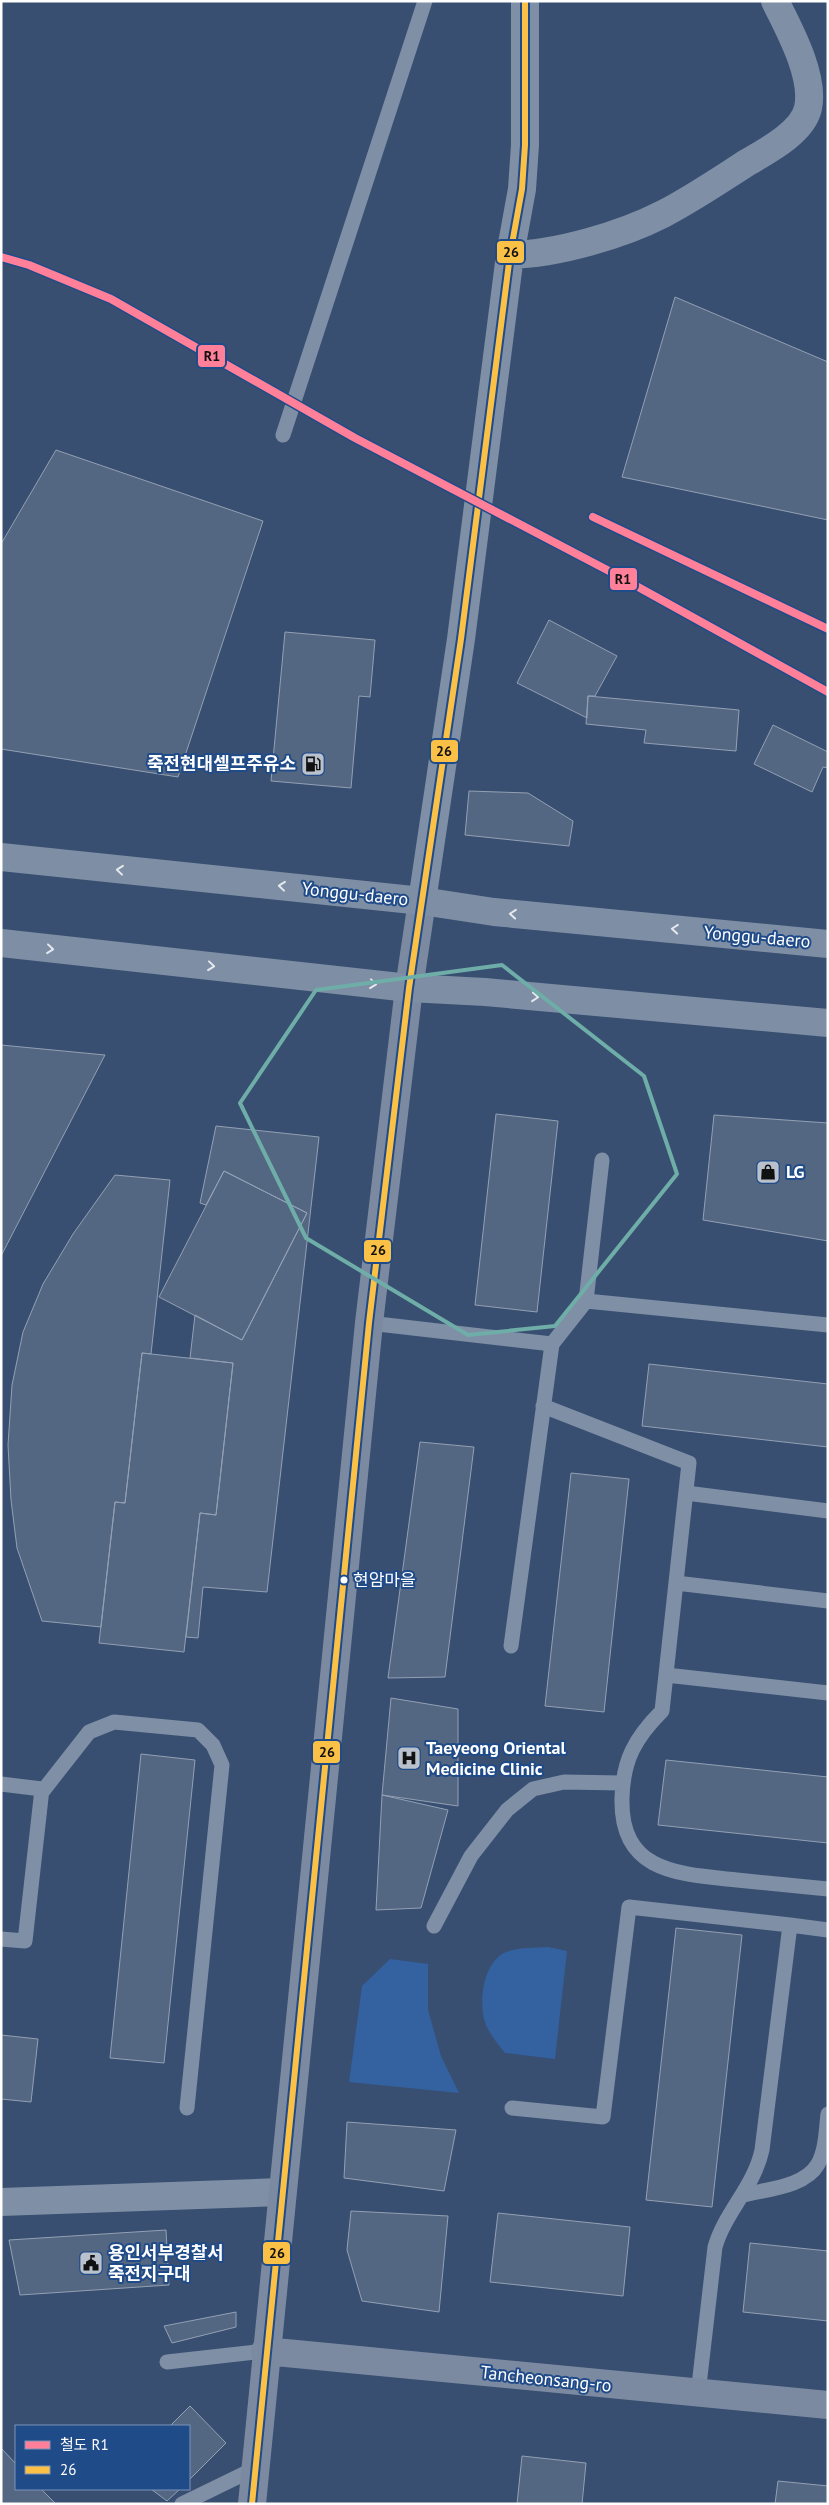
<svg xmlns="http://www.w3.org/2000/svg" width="829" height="2505" viewBox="0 0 829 2505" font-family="'PT Sans','Noto Sans KR',sans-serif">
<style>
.green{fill:#34619f}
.building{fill:#546782;stroke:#93a0b4}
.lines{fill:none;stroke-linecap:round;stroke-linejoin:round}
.lane{stroke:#7f8fa6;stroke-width:15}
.street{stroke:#7f8fa6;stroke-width:28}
.secondary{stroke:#7b8aa1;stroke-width:28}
.primary{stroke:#7e8ea4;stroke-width:28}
.bus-1-casing{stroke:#204b89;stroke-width:10}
.bus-1{stroke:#fbc046;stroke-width:6}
.rail-1-casing{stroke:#204b89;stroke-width:11}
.rail-1{stroke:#ff8098;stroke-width:8}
.oneway{stroke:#e5e8ed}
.marked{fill:none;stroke:#6fada8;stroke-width:4;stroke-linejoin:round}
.bus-dot{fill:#fff;stroke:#204b89;stroke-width:2}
.labels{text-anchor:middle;stroke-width:4;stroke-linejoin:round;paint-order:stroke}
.bus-label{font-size:17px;fill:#fff;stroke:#204b89;text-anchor:start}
.poi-label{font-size:18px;font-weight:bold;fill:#fff;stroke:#204b89;text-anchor:start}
.street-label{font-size:18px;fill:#fff;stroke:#204b89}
.line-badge{stroke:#204b89;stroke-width:2}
.pale-badge-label{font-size:14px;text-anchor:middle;font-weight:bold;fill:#111}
</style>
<rect width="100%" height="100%" fill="#384f71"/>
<!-- green -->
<path class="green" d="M548 1947 567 1951 555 2059 505 2053C496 2042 485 2029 483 2014 480 1994 485 1961 506 1952 519 1947 535 1948 548 1947Z
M390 1959 428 1964V2010L441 2056 459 2093 349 2082 362 1986Z"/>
<!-- building -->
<path class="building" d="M675 297 828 362V520L622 477Z
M56 450 263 521 178 777 1 749V544Z
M549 620 617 656 595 696H588L587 718 517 683Z
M285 632 375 640 370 697 359 696 351 788 271 781Z
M588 696 739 710 736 751 644 743 646 730 586 724Z
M773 725 828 752V768L823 767 812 792 754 764Z
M469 791 528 793 573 821 569 846 465 835Z
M1 1045 105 1055 1 1256Z
M496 1114 558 1121 537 1312 475 1305Z
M714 1115 828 1123V1241L703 1220Z
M216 1126 319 1137 267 1592 203 1587 198 1638 186 1637 200 1513 216 1515 233 1363 190 1358 195 1315 242 1340 307 1213 224 1171 206 1205 200 1203Z
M224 1171 307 1213 242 1340 159 1297Z
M115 1175 170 1180 151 1354 142 1353 125 1503 115 1502 101 1627 42 1621 17 1548 11 1500 8 1445 12 1385 23 1332 43 1284 73 1234Z
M142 1353 233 1363 216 1515 200 1513 184 1652 99 1643 115 1502 125 1503Z
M649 1364 828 1384V1447L642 1426Z
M420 1442 474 1447 445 1677 388 1678Z
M571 1473 629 1479 604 1712 545 1706Z
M391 1698 458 1709V1806L382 1795Z
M141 1754 195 1760 164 2063 110 2058Z
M666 1760 828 1777V1843L658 1825Z
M382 1795 448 1810 421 1908 376 1910Z
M676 1928 742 1935 712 2207 646 2200Z
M1 2035 38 2039 31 2102 1 2099Z
M347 2122 456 2130 444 2191 344 2178Z
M351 2211 448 2216 439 2312 362 2301 347 2250Z
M498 2213 630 2227 623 2296 490 2282Z
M166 2230 169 2285 20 2295 9 2240Z
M750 2243 828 2251V2321L743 2312Z
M236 2312V2327L172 2343 164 2326Z
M190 2406 226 2443 189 2480V2426H170Z
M1 2448 16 2464V2489H41L56 2504H1Z
M522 2456 586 2463 582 2504H517Z
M778 2481 828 2486V2504H775Z
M151 2489H180L167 2501Z"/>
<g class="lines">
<!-- lane -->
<path class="lane" d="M283 435 425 1
M586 1301 828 1325
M369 1323 552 1344
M543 1406 689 1463 662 1711C635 1738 623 1760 622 1798 620 1873 679 1874 737 1880 767 1883 797 1886 828 1889
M686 1493 828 1511
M676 1583 828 1601
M511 1646 552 1344 586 1301 602 1160
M666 1675 828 1693
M1 1784 42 1789 25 1941 1 1939
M42 1792 89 1732 114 1722 198 1730 213 1745 222 1765 187 2108
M790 1925 828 1930
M434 1926 471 1856 507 1810 533 1789 564 1782 622 1783
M512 2108 603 2117 629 1907 790 1925 762 2150C754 2187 725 2212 715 2247L698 2394
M744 2195C767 2189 805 2187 818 2164 826 2150 826 2130 828 2114
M167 2362 265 2351
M182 2504 254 2469"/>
<!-- street -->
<path class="street" d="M510 255C557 254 622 235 663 214 692 199 720 180 748 162 767 151 803 132 808 108 815 76 789 29 775 1
M422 901 461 639 510 255 522 189 525 145V1
M1 2202 281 2192"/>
<!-- secondary -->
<path class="secondary" d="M265 2351 828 2405
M252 2504 369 1323 409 988 422 901"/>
<!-- primary -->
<path class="primary" d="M1 857 422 901 494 912 828 944
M1 943 409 988 485 992 828 1023"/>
<!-- bus-1 casing -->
<g class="bus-1-casing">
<path id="bus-1" d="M252 2504 369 1323 409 988 461 639 510 255 522 189 525 145V1"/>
</g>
<!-- bus-1 -->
<use href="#bus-1" class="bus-1"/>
<!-- rail-1 casing -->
<g class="rail-1-casing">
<path id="rail-1" d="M1 257 29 265 111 299 355 438 611 572 828 692
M593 517 828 629"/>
</g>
<!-- rail-1 -->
<use href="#rail-1" class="rail-1"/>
</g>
<!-- one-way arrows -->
<defs><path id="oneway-chevron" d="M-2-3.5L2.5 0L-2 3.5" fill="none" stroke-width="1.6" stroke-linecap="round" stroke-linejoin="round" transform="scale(1.25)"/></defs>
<g class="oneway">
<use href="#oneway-chevron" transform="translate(120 870) rotate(-174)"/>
<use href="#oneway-chevron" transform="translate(282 886) rotate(-174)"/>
<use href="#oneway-chevron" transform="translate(513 914) rotate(-175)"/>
<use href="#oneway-chevron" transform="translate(675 929) rotate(-175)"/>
<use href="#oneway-chevron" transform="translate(50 949) rotate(6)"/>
<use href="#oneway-chevron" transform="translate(211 966) rotate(6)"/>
<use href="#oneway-chevron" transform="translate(373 984) rotate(6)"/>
<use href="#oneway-chevron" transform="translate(535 997) rotate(5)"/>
</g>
<!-- marked area -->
<path class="marked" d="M502 965 644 1076 677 1174 555 1326 468 1335 306 1238 240 1103 316 990Z"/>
<!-- icons -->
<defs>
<g id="fuel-square" transform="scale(1.25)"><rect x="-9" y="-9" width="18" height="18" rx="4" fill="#b9c1cd" stroke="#204b89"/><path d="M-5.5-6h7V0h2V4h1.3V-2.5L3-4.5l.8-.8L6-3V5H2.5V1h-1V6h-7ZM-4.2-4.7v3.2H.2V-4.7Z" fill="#111"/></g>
<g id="shop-square" transform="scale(1.25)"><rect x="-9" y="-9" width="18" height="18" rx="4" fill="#b9c1cd" stroke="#204b89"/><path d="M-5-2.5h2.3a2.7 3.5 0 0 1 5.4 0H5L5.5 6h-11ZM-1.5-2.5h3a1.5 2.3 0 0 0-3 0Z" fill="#111"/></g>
<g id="hospital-square" transform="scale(1.25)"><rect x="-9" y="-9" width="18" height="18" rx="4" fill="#b9c1cd" stroke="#204b89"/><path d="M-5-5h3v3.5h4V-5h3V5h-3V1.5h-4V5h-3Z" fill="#111"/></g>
<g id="civic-square" transform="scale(1.25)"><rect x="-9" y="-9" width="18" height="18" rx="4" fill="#b9c1cd" stroke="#204b89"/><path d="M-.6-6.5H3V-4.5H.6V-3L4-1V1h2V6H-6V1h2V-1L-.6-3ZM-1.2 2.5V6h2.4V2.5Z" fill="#111"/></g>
</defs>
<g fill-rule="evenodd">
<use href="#fuel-square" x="313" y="764"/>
<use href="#shop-square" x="768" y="1172"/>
<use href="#hospital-square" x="409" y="1758"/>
<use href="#civic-square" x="91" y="2263"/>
</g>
<!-- markers -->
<circle class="bus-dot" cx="344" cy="1580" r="4.5"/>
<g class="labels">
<!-- bus labels -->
<g class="bus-label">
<text x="353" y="1586">현암마을</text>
</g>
<!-- poi labels -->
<g class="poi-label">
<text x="296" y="770" text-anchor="end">죽전현대셀프주유소</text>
<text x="786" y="1178">LG</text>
<text x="426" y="1754">Taeyeong Oriental<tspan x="426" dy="21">Medicine Clinic</tspan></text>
<text x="108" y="2259">용인서부경찰서<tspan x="108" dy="21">죽전지구대</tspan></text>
</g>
<!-- street labels -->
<g class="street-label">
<text transform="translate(355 894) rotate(6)" y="6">Yonggu-daero</text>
<text transform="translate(757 937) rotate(5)" y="6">Yonggu-daero</text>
<text transform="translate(546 2379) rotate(6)" y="6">Tancheonsang-ro</text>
</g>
</g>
<g class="line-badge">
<rect x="496" y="240" width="29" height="24" rx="5" fill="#fbc046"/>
<rect x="197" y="344" width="29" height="24" rx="5" fill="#ff8098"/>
<rect x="609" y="567" width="29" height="24" rx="5" fill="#ff8098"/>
<rect x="430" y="739" width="29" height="24" rx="5" fill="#fbc046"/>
<rect x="363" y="1239" width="29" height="24" rx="5" fill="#fbc046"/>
<rect x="312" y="1740" width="29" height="24" rx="5" fill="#fbc046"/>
<rect x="262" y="2241" width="29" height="24" rx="5" fill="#fbc046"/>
</g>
<g class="pale-badge-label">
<text x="511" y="257">26</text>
<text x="212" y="361">R1</text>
<text x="623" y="584">R1</text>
<text x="444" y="756">26</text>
<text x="378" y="1255">26</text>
<text x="327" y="1757">26</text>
<text x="277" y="2258">26</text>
</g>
<!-- border -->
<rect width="829" height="2505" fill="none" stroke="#ffffff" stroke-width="5"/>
<!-- legend -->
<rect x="15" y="2425" width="175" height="65" fill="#204b89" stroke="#7993b8"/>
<rect x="25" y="2441" width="25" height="8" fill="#ff8098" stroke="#7993b8"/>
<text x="60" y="2450" font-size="15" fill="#ffffff">철도 R1</text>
<rect x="25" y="2466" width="25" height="8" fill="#fbc046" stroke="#7993b8"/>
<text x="60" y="2475" font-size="15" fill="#ffffff">26</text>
</svg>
